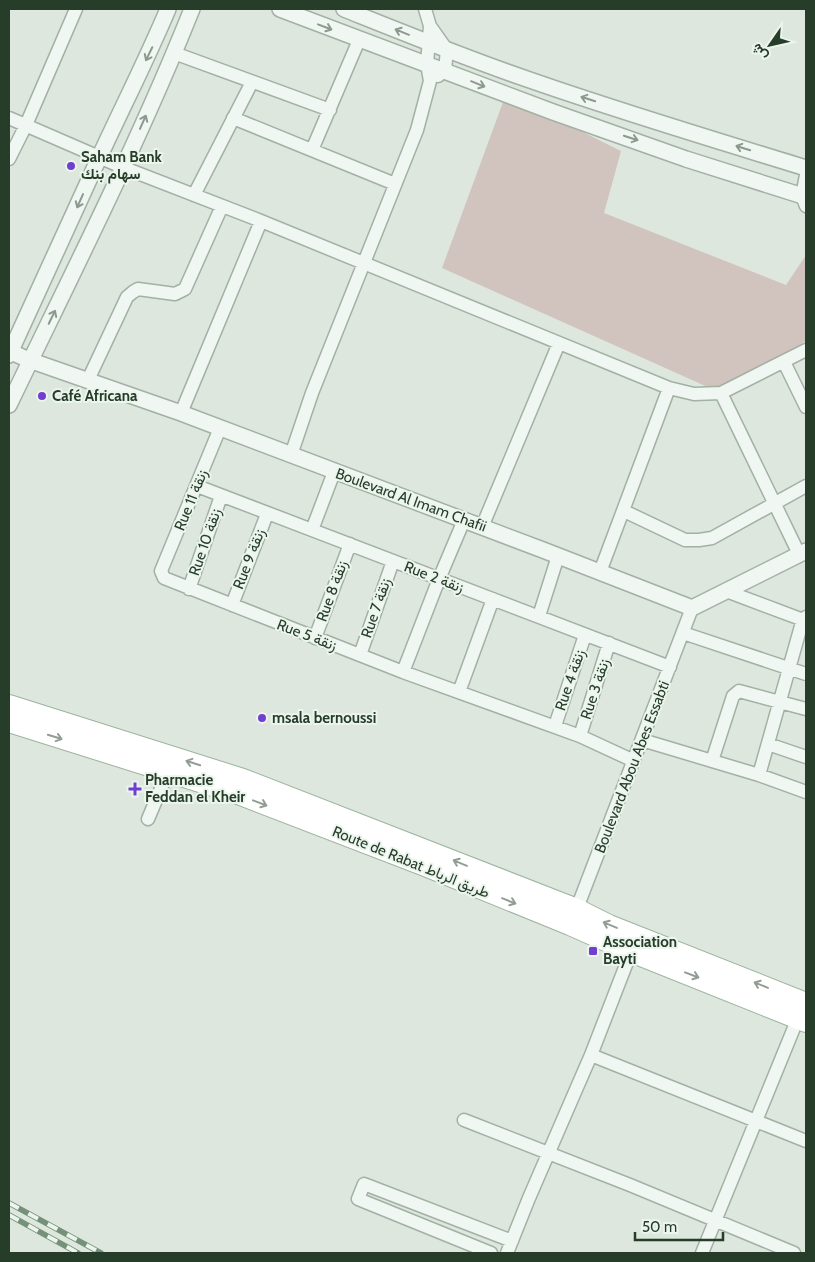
<svg xmlns="http://www.w3.org/2000/svg" width="815" height="1262" viewBox="0 0 815 1262" font-family="Cabin,Vazirmatn,sans-serif">
<style>
.green{fill:#d1c3be}
.lines{fill:none;stroke-linecap:round;stroke-linejoin:round}
.minor-casing{stroke:#a2b1a4;stroke-width:15}
.tertiary-casing{stroke:#a2b1a4;stroke-width:18}
.primary-casing{stroke:#9cb39e;stroke-width:22}
.minor{stroke:#f0f6f1;stroke-width:12}
.tertiary{stroke:#f0f6f1;stroke-width:15}
.primary{stroke:#fff;stroke-width:20}
.rail-casing{stroke:#769179;stroke-width:5.5}
.rail{stroke:#ecf5ed;stroke-width:4;stroke-dasharray:11;stroke-linecap:butt}
.oneway{stroke:#8b9a8d}
.oneway2{stroke:#929e94}
.poi-dot{fill:#713fd0;stroke:#ecf5ed;stroke-width:2}
.labels{text-anchor:middle;stroke-width:4;stroke-linejoin:round;paint-order:stroke}
.poi-label{font-size:15px;font-weight:bold;fill:#263e29;stroke:#ecf5ed;text-anchor:start}
.street-label{font-size:15px;fill:#263e29;stroke:#ecf5ed}
</style>
<rect width="100%" height="100%" fill="#dde7de"/>
<!-- green -->
<path class="green" d="M506 94 621 151 604 213 786 285 806 255V341L721 393 442 268Z"/>
<g class="lines">
<!-- minor casing -->
<g class="minor-casing">
<path id="minor" d="M425 9 430 26 447 50 445 70 438 76
M174 53 330 110
M9 118 122 167 261 221 669 388 694 394 721 393
M233 118 395 184
M312 150 359 40
M9 159 26 125 76 9
M806 175 802 196 806 206
M194 195 252 82
M784 362 806 407
M88 380 127 297 133 292 138 289 175 294 185 289 222 206
M181 413 261 221
M220 428 161 571 164 578 403 672 580 736 634 761
M291 455 312 393 417 130 430 81 427 64 430 26
M197 486 670 667
M624 511 685 540H699L712 538 806 486
M482 527 559 343
M312 530 334 472
M799 554 721 393 806 350
M600 572 669 388
M189 589 221 496
M726 591 806 621
M232 605 267 514
M539 616 558 556
M683 633 806 674
M315 638 350 544
M360 655 393 561
M403 672 439 579 464 520
M459 692 493 599
M555 726 585 635
M580 736 609 643
M642 740 759 775 806 792
M768 744 806 757
M712 761 733 696 739 691 806 709
M759 775 803 619 806 617
M148 819 168 772
M574 916 692 608
M591 1055 806 1141
M464 1120 630 1185 794 1253
M491 1253 358 1199 364 1184 512 1241
M507 1253 529 1198 591 1055 631 952
M702 1253 798 1018"/>
</g>
<!-- tertiary casing -->
<g class="tertiary-casing">
<path id="tertiary" d="M280 9 553 112 686 159 806 197
M344 9C404 33 463 57 524 78 618 111 712 139 806 168
M9 351 29 360 181 413 543 550 692 608 806 551
M9 355C39 290 69 223 99 158 122 108 147 59 168 9
M9 405C72 274 138 144 192 9"/>
</g>
<!-- primary casing -->
<g class="primary-casing">
<path id="primary" d="M9 705 243 779 577 909 609 925 806 1003
M9 722 238 794 425 866 570 925 631 952 806 1022"/>
</g>
<!-- minor -->
<use href="#minor" class="minor"/>
<!-- tertiary -->
<use href="#tertiary" class="tertiary"/>
<!-- primary -->
<use href="#primary" class="primary"/>
<!-- rail casing -->
<g class="rail-casing">
<path id="rail" d="M9 1203 101 1253
M9 1215 78 1253"/>
</g>
<!-- rail -->
<use href="#rail" class="rail"/>
</g>
<!-- one-way arrows -->
<defs><path id="oneway-shaft" d="M-6 0H5M1.5-3L5.5 0L1.5 3" fill="none" stroke-width="1.6" stroke-linecap="round" stroke-linejoin="round" transform="scale(1.25)"/></defs>
<g class="oneway">
<use href="#oneway-shaft" transform="translate(325 27) rotate(21)"/>
<use href="#oneway-shaft" transform="translate(402 32) rotate(-158)"/>
<use href="#oneway-shaft" transform="translate(149 54) rotate(116)"/>
<use href="#oneway-shaft" transform="translate(478 84) rotate(22)"/>
<use href="#oneway-shaft" transform="translate(588 99) rotate(-162)"/>
<use href="#oneway-shaft" transform="translate(143 122) rotate(-66)"/>
<use href="#oneway-shaft" transform="translate(631 138) rotate(18)"/>
<use href="#oneway-shaft" transform="translate(743 148) rotate(-163)"/>
<use href="#oneway-shaft" transform="translate(80 201) rotate(114)"/>
<use href="#oneway-shaft" transform="translate(52 317) rotate(-64)"/>
</g>
<g class="oneway2">
<use href="#oneway-shaft" transform="translate(55 737) rotate(17)"/>
<use href="#oneway-shaft" transform="translate(193 763) rotate(-162)"/>
<use href="#oneway-shaft" transform="translate(260 803) rotate(21)"/>
<use href="#oneway-shaft" transform="translate(460 863) rotate(-157)"/>
<use href="#oneway-shaft" transform="translate(509 901) rotate(22)"/>
<use href="#oneway-shaft" transform="translate(610 925) rotate(-157)"/>
<use href="#oneway-shaft" transform="translate(692 975) rotate(21)"/>
<use href="#oneway-shaft" transform="translate(761 985) rotate(-158)"/>
</g>
<!-- markers -->
<g class="poi-dot">
<circle cx="71" cy="166" r="5"/>
<circle cx="42" cy="396" r="5"/>
<circle cx="262" cy="718" r="5"/>
<path d="M132.5 781.5h5v5h5v5h-5v5h-5v-5h-5v-5h5z"/>
<rect x="588" y="946" width="10" height="10" rx="2.5"/>
</g>
<g class="labels">
<!-- poi labels -->
<g class="poi-label">
<text x="81" y="162">Saham Bank<tspan x="81" dy="17">سهام بنك</tspan></text>
<text x="52" y="401">Café Africana</text>
<text x="272" y="723">msala bernoussi</text>
<text x="145" y="785">Pharmacie<tspan x="145" dy="17">Feddan el Kheir</tspan></text>
<text x="603" y="947">Association<tspan x="603" dy="17">Bayti</tspan></text>
</g>
<!-- street labels -->
<g class="street-label">
<text transform="translate(191 500) rotate(-68)" y="5">Rue 11 زنقة</text>
<text transform="translate(411 500) rotate(20)" y="5">Boulevard Al Imam Chafii</text>
<text transform="translate(205 542) rotate(-71)" y="5">Rue 10 زنقة</text>
<text transform="translate(249 559) rotate(-69)" y="5">Rue 9 زنقة</text>
<text transform="translate(434 577) rotate(21)" y="5">Rue 2 زنقة</text>
<text transform="translate(332 591) rotate(-70)" y="5">Rue 8 زنقة</text>
<text transform="translate(376 608) rotate(-71)" y="5">Rue 7 زنقة</text>
<text transform="translate(307 635) rotate(21)" y="5">Rue 5 زنقة</text>
<text transform="translate(570 680) rotate(-71)" y="5">Rue 4 زنقة</text>
<text transform="translate(595 689) rotate(-72)" y="5">Rue 3 زنقة</text>
<text transform="translate(632 767) rotate(-69)" y="5">Boulevard Abou Abes Essabti</text>
<text transform="translate(411 862) rotate(22)" y="5">Route de Rabat طريق الرباط</text>
</g>
</g>
<!-- border -->
<rect width="815" height="1262" fill="none" stroke="#263e29" stroke-width="20"/>
<!-- north arrow -->
<g transform="translate(770 45) rotate(236)" stroke="#ecf5ed" stroke-width="4" paint-order="stroke">
<path d="M0-4L9 19L0 12L-9 19Z" fill="#263e29"/>
<text y="-8" font-size="14" font-weight="bold" text-anchor="middle" fill="#263e29">ش</text>
</g>
<!-- scale -->
<path d="M635 1232v8h88v-8" fill="none" stroke="#263e29" stroke-width="2.5"/>
<text x="642" y="1232" font-size="15" fill="#263e29" stroke="#ecf5ed" stroke-width="4" paint-order="stroke">50 m</text>
</svg>
